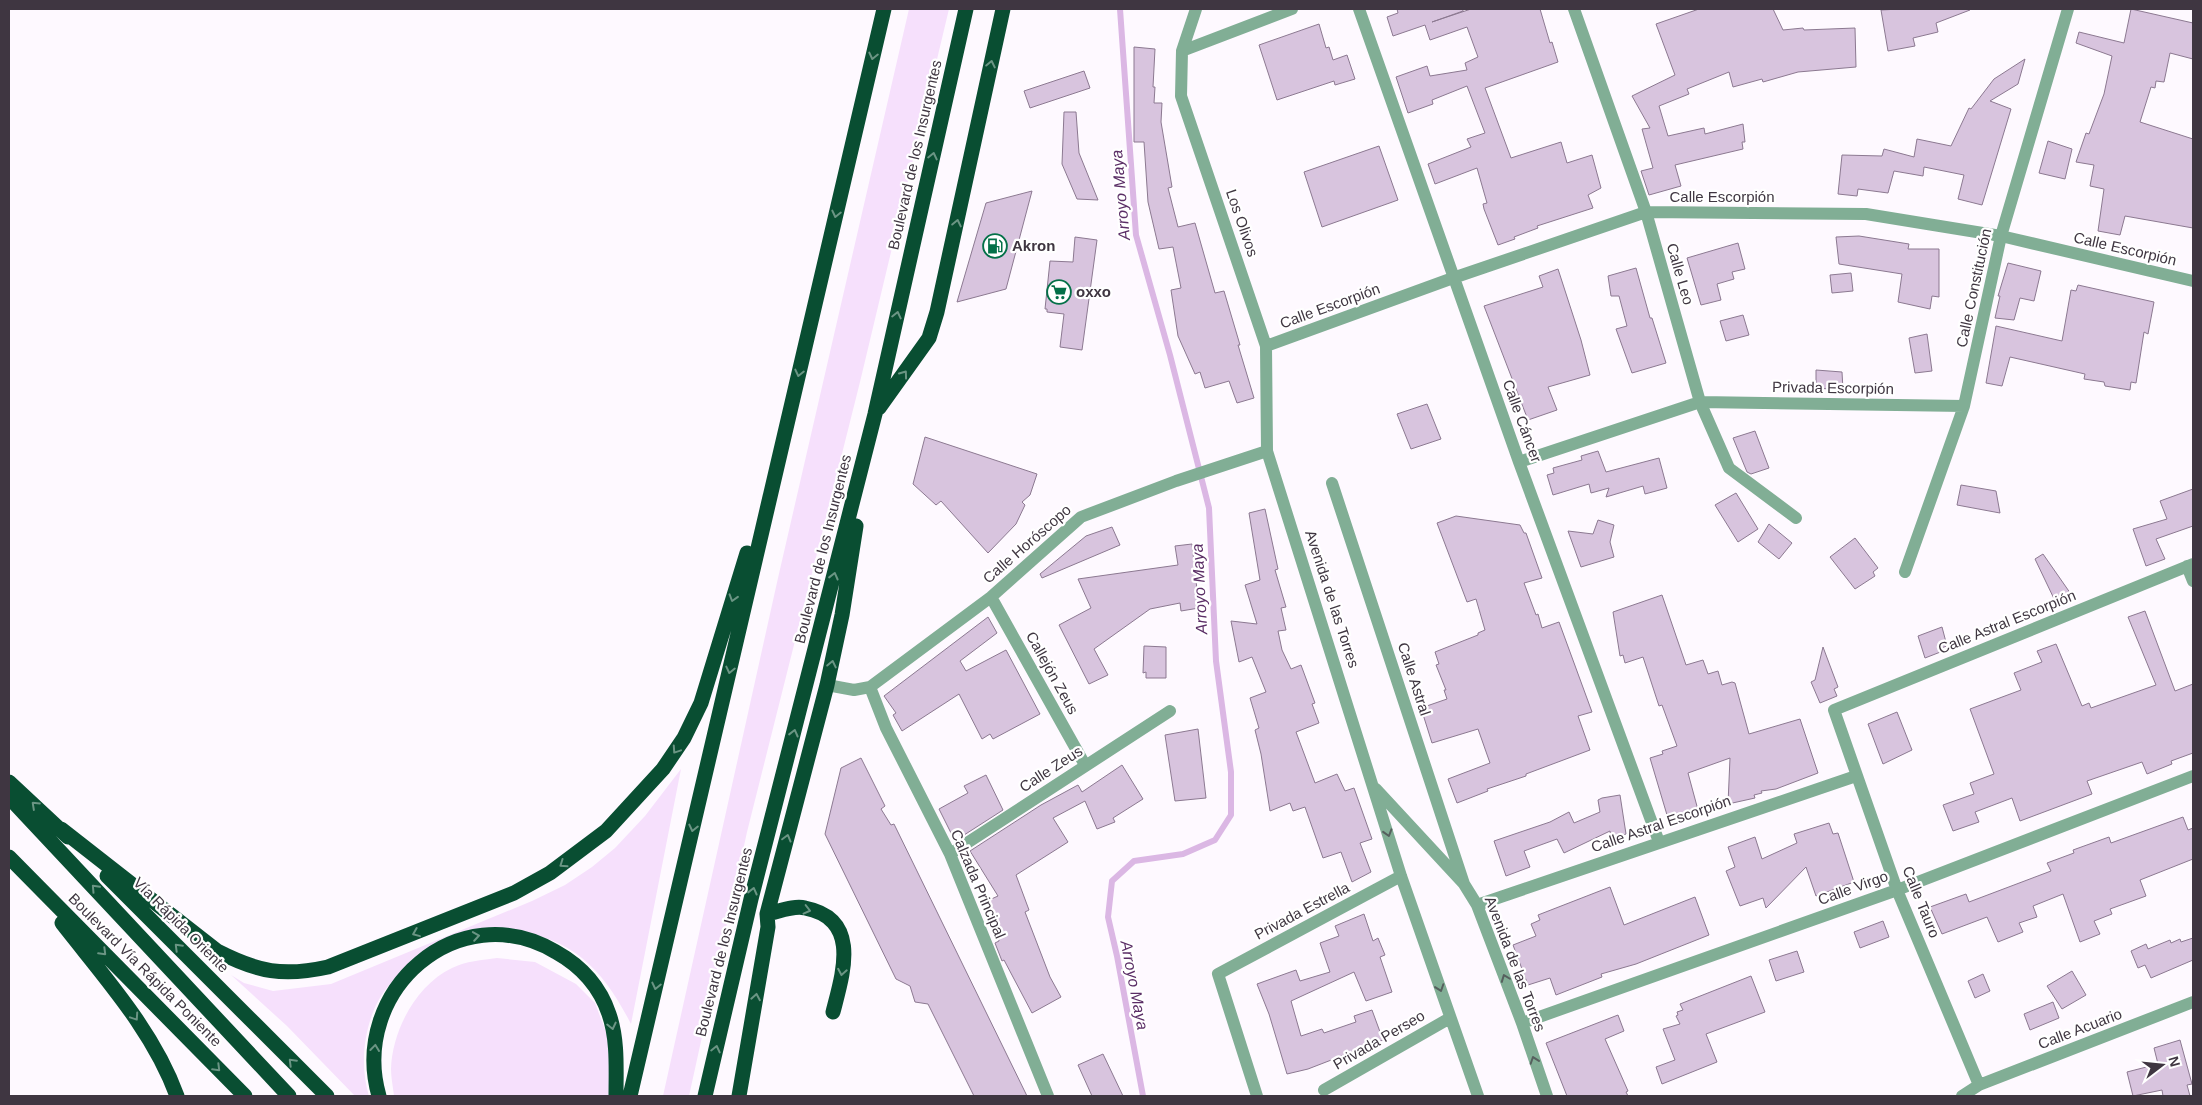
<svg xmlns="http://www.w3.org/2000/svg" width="2202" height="1105" viewBox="0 0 2202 1105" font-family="Helvetica,sans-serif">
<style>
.green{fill:#f6e0fc}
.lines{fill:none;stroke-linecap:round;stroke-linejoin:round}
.stream{stroke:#dbb7e4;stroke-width:6}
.building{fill:#d8c4de;stroke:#8c7991}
.minor{stroke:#81ae95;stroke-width:12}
.highway{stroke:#094e32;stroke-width:15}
.oneway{stroke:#6b9584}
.oneway2{stroke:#56605e}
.labels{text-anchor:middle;stroke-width:4.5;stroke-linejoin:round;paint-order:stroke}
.street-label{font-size:15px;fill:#3f3641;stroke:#fff}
.poi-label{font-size:15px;font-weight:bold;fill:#3f3641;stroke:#fff;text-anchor:start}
.water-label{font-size:16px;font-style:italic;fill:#5b2e66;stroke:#fff}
</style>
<rect width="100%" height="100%" fill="#fef9ff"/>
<!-- green -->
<path class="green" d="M909 9H949L860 382 747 832 689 1096H663L778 578Z
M681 769 631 1024C604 971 573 937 512 931 500 930 481 928 470 933 456 940 442 951 429 959 417 967 400 974 390 984 365 1012 358 1061 369 1096H355L287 1026 231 975 244 983 273 991 331 984 532 901 565 885 592 867 615 848 645 816Z
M497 958 535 962 576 984 595 1003 609 1040V1096H394C393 1087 391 1078 391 1069 392 1031 416 985 452 968 466 961 482 960 497 958Z"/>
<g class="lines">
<!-- stream -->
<path class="stream" d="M1120 9 1136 235 1170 355 1209 508 1216 661 1231 772V815L1215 840 1183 854 1134 861 1112 881 1108 917 1117 956 1143 1096"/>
</g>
<!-- building -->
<path class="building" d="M1397 9H1463V11L1432 22 1471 9H1540L1550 43 1552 42 1558 62 1485 88 1511 158 1561 142 1567 163 1592 155 1601 188 1588 195 1593 208 1537 226 1538 228 1514 237 1515 239 1498 245 1484 209 1483 204 1487 203 1477 168 1435 184 1428 164 1471 147 1467 139 1485 133 1467 86 1432 100 1433 104 1408 113 1396 77 1427 66 1430 76 1467 70 1465 63 1478 57 1467 27 1430 40 1425 25 1393 36 1387 17 1398 13Z
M1699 9H1773L1783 30 1803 28 1804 30 1855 28 1856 67 1798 72 1763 82 1762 79 1733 87 1729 72 1687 89 1689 94 1659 106 1668 136 1704 128 1705 134 1743 124 1745 142H1742L1743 149 1675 165 1681 186 1649 195 1641 171 1653 168 1642 129 1650 128 1632 96 1675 75 1656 24Z
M1900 9H1970V10L1936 23 1938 32 1913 38 1915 46 1888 51 1881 10Z
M2131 9 2193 23V59L2170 53 2164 82 2156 81 2155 88 2151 87 2140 122 2193 139V228L2125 216 2120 235 2098 231 2104 189 2090 186 2094 165 2076 162 2086 133 2089 134 2104 94 2112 56 2076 43 2079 32 2124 43Z
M1319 24 1326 48 1329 47 1333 60 1347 55 1355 79 1335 85 1334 81 1277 100 1259 45Z
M1134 47 1155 49 1153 87H1155L1154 103H1162L1161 122 1172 187 1168 188 1178 227 1195 223 1215 293 1224 291 1240 345H1238L1254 398 1237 403 1229 381 1205 388 1200 372 1195 374 1178 336 1171 290 1181 288 1173 247 1159 249 1148 202 1144 142H1134Z
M2025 59 2018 84 1990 101 2011 109 1982 205 1958 199 1964 175 1924 167 1923 176 1894 171 1888 193 1858 189 1857 196 1838 194 1842 155 1882 156 1884 149 1914 157 1917 139 1951 146 1969 108 1971 109 1994 79Z
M1084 71 1090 88 1030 108 1024 91Z
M1064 112H1076L1079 153 1098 200 1077 199 1062 164Z
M2048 141 2072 149 2065 179 2039 173Z
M1379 146 1398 200 1322 227 1304 172Z
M1032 191 1006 289 957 302 986 203Z
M1859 236 1909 244 1908 249H1939V297L1932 296 1930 309 1898 302 1902 274 1839 264 1836 237Z
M1075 237 1097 240 1082 350 1060 347 1064 314 1047 312V309H1045L1050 261 1073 262Z
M1738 243 1745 269 1732 272 1734 279 1717 284 1721 300 1701 305 1687 258Z
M2008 263 2041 271 2034 301 2020 298 2014 320 1995 318 2000 296H1998Z
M1636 268 1650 318H1652L1666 363 1632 373 1616 329 1627 326 1619 296H1611L1608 276Z
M1558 269 1581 340 1590 375 1548 387 1557 410 1528 420 1484 306 1543 287 1539 276Z
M1851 273 1853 291 1832 293 1830 275Z
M2078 285 2154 302 2148 334 2144 332 2136 383 2131 382 2130 390 2105 386 2104 382 2084 379 2085 374 2010 357 2002 386 1986 383 1996 326 2062 341 2071 290 2076 291Z
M1743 315 1749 335 1726 341 1720 321Z
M1927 334 1932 371 1915 373 1909 338Z
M1816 370 1842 372 1843 390 1816 388Z
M1427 404 1441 439 1411 449 1397 414Z
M1755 431 1769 468 1751 474 1747 472 1733 438Z
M925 437 1037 474 1030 495 1022 502 1025 505 1016 524 988 553 941 501 936 505 913 484Z
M1598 451 1606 472 1659 458 1667 488 1645 494 1643 486 1606 497 1609 488 1591 493 1589 484 1553 495 1547 475 1554 473 1553 468 1582 460 1581 456Z
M1961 485 1996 491 2000 513 1957 505Z
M2193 489V526L2156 539 2165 559 2146 566 2133 529 2167 519 2160 501Z
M1736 493 1758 529 1738 542 1715 505Z
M1265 509 1278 569 1275 570 1286 607 1281 608 1286 630 1278 631 1282 650 1291 669 1301 665 1315 703 1312 704 1319 723 1296 732 1315 783 1337 774 1345 791 1354 788 1372 839 1360 843 1371 872 1352 882 1341 852 1323 858 1305 807 1293 811 1290 803 1270 811 1261 754 1255 730 1259 728 1250 698 1266 692 1252 657 1239 662 1231 621 1257 624 1245 585 1260 580 1249 513Z
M1456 516 1520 525 1524 533H1526L1542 578 1524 583 1536 615 1538 614 1542 628 1559 622 1592 712 1578 716 1590 750 1526 774V776L1487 789 1488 791 1457 803 1448 779 1490 763 1478 729 1432 743 1421 708 1447 699 1444 690H1446L1436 665 1439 664 1435 652 1478 635V633L1485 630 1476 599 1467 602 1437 523Z
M1598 520 1614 525 1610 542 1614 557 1581 567 1568 531 1593 534Z
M1769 524 1792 543 1779 559 1758 542Z
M1112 527 1120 545 1042 578 1040 574 1086 536Z
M1855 538 1878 568 1873 572 1875 576 1855 589 1830 557Z
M1192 544 1199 608 1181 611 1180 603 1150 609 1094 649 1108 675 1089 684 1059 625 1091 608 1078 579 1178 565 1175 546Z
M2043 554 2073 597 2057 605 2035 559Z
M1662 595 1686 665 1703 660 1708 674 1718 671 1722 685 1732 682 1735 683 1749 734 1800 719 1818 773 1776 789 1761 791 1762 793 1754 795 1755 798 1728 804 1730 758 1688 773 1698 810 1688 812V820L1670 825 1650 758 1663 754 1662 751 1677 746 1662 705 1659 706 1643 657 1625 663 1623 655 1620 656 1613 612Z
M2145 611 2175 691 2193 684V753L2171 761 2172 764 2147 774 2142 762 2087 781 2092 794 2020 821 2012 798 1975 812 1979 822 1953 831 1943 805 1974 794 1970 783 1994 774 1970 709 2021 690 2014 673 2042 662 2037 651 2056 644 2082 706 2089 703 2091 708 2156 685 2128 617Z
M988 617 997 633 960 661 966 671 1006 650 1040 714 993 739 990 734 982 739 959 694 902 731 893 715 896 713 884 696Z
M1942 627 1947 646 1941 648 1943 651 1925 658 1918 636Z
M1144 646 1166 647V678H1146V672L1143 673Z
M1823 647 1838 687 1834 689 1837 696 1820 703 1811 682 1815 680Z
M1897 712 1912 750 1883 764 1868 724Z
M1198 729 1206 798 1175 801 1165 735Z
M861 758 885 806 881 809 891 825 894 824 1027 1096H974L928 1004 915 1002 910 986 896 979 825 834 841 768Z
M1122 765 1143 799 1113 818 1115 822 1097 829 1085 801 1053 818 1068 842 1016 875 1029 910 1025 912 1050 977 1061 997 1032 1013 1004 960 1002 961 995 943 999 941 998 934 1001 933 987 901 998 896 970 851 1041 805 1078 785 1082 792Z
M986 775 1003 810 961 837 958 832 952 835 939 809 968 793 964 786Z
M1620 795 1626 834 1611 840 1610 831 1564 853 1557 839 1524 851 1530 867 1506 876 1494 841 1550 822 1569 812 1574 823 1600 812 1598 800 1602 798Z
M2183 817 2188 830 2193 828V859L2140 880 2146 896 2110 909 2112 914 2094 921 2100 934 2080 942 2063 894 2033 906 2037 917 2019 923 2023 932 1998 942 1987 917 1942 934 1930 907 1966 894 1969 902 2051 871 2047 863 2074 853 2073 850 2109 837 2111 843Z
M1829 823 1833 834 1838 833 1854 882 1816 896 1806 867 1766 908 1763 898 1740 906 1726 871 1735 867 1728 847 1755 837 1762 859 1797 843 1794 834Z
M1610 887 1624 925 1695 897 1709 935 1636 964 1601 974 1602 977 1556 995 1550 978 1528 985 1513 945 1536 936 1531 924 1540 920 1538 915Z
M1364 914 1373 941 1378 938 1385 955 1380 957 1392 992 1366 1001 1354 972 1291 1001 1301 1036 1322 1029 1324 1033 1356 1022 1354 1016 1372 1010 1383 1040 1308 1069 1287 1074 1269 1014 1257 984 1296 970 1300 981 1330 972 1320 943 1339 936 1335 926Z
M1883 921 1889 937 1860 948 1854 932Z
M2193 938V960L2151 978 2145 965 2138 968 2131 951 2146 944 2148 949 2170 940 2171 943 2180 939 2181 942Z
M1797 951 1804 972 1776 981 1769 960Z
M2072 971 2086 995 2062 1009 2047 986Z
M1983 974 1990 991 1975 998 1968 981Z
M1751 976 1765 1012 1706 1034 1717 1062 1662 1084 1656 1067 1675 1060 1663 1029 1680 1024 1676 1016 1678 1015 1677 1012 1683 1010 1680 1004Z
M2053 1002 2059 1018 2030 1030 2024 1014Z
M1618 1015 1624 1031 1605 1039 1628 1091 1626 1092 1628 1096H1567L1546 1043Z
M2180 1040 2192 1084 2187 1085 2190 1096H2163L2162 1090 2133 1096 2127 1072 2158 1064 2154 1048Z
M1103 1054 1123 1096H1092L1078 1065Z"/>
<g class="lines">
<!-- minor -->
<path class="minor" d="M1196 9 1182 51 1181 96 1266 346 1267 451 1401 876 1478 1096
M1359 9 1519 462 1659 842
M1574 9 1646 212 1700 402 1729 468 1796 518
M1182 51 1292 9
M1266 346 1453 278 1646 212 1866 214 2001 236 2193 281
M1519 462 1700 402 1964 406
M1332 483 1464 884
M2187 566 2193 581
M1905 572 1964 406 2001 236 2068 9
M991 597 1085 765
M827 685 854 690 870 687 991 597 1081 517 1176 481 1267 451
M870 687 886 728 950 854 1048 1096
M1376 789 1464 884 1477 905 1522 1023 1547 1096
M950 854 1170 711
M1477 905 1856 776
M1522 1023 1897 890 2193 776
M1979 1085 1897 890 1834 710 2193 564
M1324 1090 1450 1018
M1257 1096 1218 974 1401 876
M1962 1096 1979 1085 2193 1002"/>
<!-- highway -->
<path class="highway" d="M879 408 929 338 937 312 1003 9
M9 782 68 837
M9 797 289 1096
M61 829 217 951C258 972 283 977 328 967L514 893 550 873 606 831 663 769 684 738 701 703 747 553
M9 857 245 1096
M107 876 327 1096
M767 914C778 912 794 905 805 908 861 919 843 973 833 1012
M62 923C104 977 153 1030 177 1096
M379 1096C349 991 458 894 556 952 581 966 600 987 609 1014 618 1040 616 1069 616 1096
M630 1096 884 9
M705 1096 751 899 875 414 966 9
M739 1096 768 927 767 914 827 685 842 615 856 526"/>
</g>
<!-- one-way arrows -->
<defs><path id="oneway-chevron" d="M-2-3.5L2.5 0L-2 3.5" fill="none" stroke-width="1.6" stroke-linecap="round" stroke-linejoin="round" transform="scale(1.25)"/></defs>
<g class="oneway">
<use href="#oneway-chevron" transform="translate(873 56) rotate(103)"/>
<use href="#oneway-chevron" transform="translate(991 64) rotate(-78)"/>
<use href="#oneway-chevron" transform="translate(933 156) rotate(-77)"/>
<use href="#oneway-chevron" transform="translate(836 214) rotate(103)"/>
<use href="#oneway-chevron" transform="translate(957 223) rotate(-78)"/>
<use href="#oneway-chevron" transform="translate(897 315) rotate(-77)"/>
<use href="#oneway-chevron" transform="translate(799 373) rotate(103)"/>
<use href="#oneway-chevron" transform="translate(904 374) rotate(-54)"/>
<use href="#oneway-chevron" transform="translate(834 576) rotate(-76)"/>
<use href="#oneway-chevron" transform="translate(733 598) rotate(107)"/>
<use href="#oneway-chevron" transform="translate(832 664) rotate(-78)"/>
<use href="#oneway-chevron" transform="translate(730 670) rotate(103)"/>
<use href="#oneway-chevron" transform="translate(794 733) rotate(-76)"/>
<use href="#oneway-chevron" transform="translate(676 750) rotate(124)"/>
<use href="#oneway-chevron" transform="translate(35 805) rotate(-137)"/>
<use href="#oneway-chevron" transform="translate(693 828) rotate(103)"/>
<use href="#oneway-chevron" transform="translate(787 838) rotate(-75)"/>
<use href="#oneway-chevron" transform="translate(563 864) rotate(145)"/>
<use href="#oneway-chevron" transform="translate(95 888) rotate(-133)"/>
<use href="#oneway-chevron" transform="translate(753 891) rotate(-76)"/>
<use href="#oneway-chevron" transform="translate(807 910) rotate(14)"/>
<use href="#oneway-chevron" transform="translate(416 933) rotate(158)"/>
<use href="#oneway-chevron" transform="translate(476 936) rotate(-9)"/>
<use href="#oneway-chevron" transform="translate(178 947) rotate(-135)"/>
<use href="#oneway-chevron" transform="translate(103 952) rotate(45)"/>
<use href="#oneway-chevron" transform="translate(842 972) rotate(100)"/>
<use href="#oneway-chevron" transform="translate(656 986) rotate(103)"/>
<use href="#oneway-chevron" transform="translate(756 997) rotate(-80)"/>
<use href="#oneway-chevron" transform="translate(135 1017) rotate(56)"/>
<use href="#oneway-chevron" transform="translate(612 1026) rotate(77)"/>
<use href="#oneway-chevron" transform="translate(375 1048) rotate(-83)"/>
<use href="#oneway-chevron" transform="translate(716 1049) rotate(-77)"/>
<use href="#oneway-chevron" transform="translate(292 1062) rotate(-135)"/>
<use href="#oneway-chevron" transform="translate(217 1068) rotate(45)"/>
</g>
<g class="oneway2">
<use href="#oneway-chevron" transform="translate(1388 833) rotate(73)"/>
<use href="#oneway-chevron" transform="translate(1505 978) rotate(-111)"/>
<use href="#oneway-chevron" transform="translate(1440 988) rotate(71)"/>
<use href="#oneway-chevron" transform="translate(1534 1060) rotate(-109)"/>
</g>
<!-- icons -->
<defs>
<g id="fuel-ring" transform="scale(1.25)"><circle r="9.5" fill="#fff" stroke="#037048" stroke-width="1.5"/><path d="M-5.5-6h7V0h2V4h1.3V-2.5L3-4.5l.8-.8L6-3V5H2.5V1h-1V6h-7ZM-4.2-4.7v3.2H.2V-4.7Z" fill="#037048"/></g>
<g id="supermarket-ring" transform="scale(1.25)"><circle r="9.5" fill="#fff" stroke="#037048" stroke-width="1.5"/><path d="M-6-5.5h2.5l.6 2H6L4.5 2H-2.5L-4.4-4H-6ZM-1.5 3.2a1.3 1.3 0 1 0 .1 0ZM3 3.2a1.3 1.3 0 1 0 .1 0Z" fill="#037048"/></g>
</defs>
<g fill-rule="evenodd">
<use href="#fuel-ring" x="995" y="246"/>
<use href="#supermarket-ring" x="1059" y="292"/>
</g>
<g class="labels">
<!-- street labels -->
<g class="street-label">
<text transform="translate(915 155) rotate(-77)" y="5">Boulevard de los Insurgentes</text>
<text x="1722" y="202">Calle Escorpión</text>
<text transform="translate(1242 223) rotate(71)" y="5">Los Olivos</text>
<text transform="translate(2125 249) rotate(13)" y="5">Calle Escorpión</text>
<text transform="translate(1680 274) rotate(74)" y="5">Calle Leo</text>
<text transform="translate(1974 288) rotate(-78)" y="5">Calle Constitución</text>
<text transform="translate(1330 306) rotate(-20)" y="5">Calle Escorpión</text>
<text transform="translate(1833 388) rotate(1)" y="5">Privada Escorpión</text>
<text transform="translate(1522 421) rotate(70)" y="5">Calle Cáncer</text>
<text transform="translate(1027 544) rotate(-41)" y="5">Calle Horóscopo</text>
<text transform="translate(823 549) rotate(-76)" y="5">Boulevard de los Insurgentes</text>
<text transform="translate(1332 599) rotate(72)" y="5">Avenida de las Torres</text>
<text transform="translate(2007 622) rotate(-22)" y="5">Calle Astral Escorpión</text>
<text transform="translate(1052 673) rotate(61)" y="5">Callejón Zeus</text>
<text transform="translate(1414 679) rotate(72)" y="5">Calle Astral</text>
<text transform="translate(1051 769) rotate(-33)" y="5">Calle Zeus</text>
<text transform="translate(1661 824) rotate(-19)" y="5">Calle Astral Escorpión</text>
<text transform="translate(978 884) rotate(67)" y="5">Calzada Principal</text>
<text transform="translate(1853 888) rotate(-20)" y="5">Calle Virgo</text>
<text transform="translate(1921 902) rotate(68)" y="5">Calle Tauro</text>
<text transform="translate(1302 911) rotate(-28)" y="5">Privada Estrella</text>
<text transform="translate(181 925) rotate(45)" y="5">Vía Rápida Oriente</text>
<text transform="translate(724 942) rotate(-76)" y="5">Boulevard de los Insurgentes</text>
<text transform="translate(1515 964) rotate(69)" y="5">Avenida de las Torres</text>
<text transform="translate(145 970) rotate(45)" y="5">Boulevard Vía Rápida Poniente</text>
<text transform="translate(2080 1029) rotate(-21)" y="5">Calle Acuario</text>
<text transform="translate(1379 1040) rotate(-30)" y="5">Privada Perseo</text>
</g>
<!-- poi labels -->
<g class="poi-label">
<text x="1012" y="251">Akron</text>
<text x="1076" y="297">oxxo</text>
</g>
<!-- water labels -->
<g class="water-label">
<text transform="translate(1120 195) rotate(-95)" y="6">Arroyo Maya</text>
<text transform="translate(1199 589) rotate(-93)" y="6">Arroyo Maya</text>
<text transform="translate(1135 985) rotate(79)" y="6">Arroyo Maya</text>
</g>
</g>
<!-- border -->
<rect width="2202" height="1105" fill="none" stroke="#3f3641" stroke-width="20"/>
<!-- north arrow -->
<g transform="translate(2162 1065) rotate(74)" stroke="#ffffff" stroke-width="4" paint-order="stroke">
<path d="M0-4L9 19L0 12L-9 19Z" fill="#3f3641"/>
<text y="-8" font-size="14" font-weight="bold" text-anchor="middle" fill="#3f3641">N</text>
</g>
</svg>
